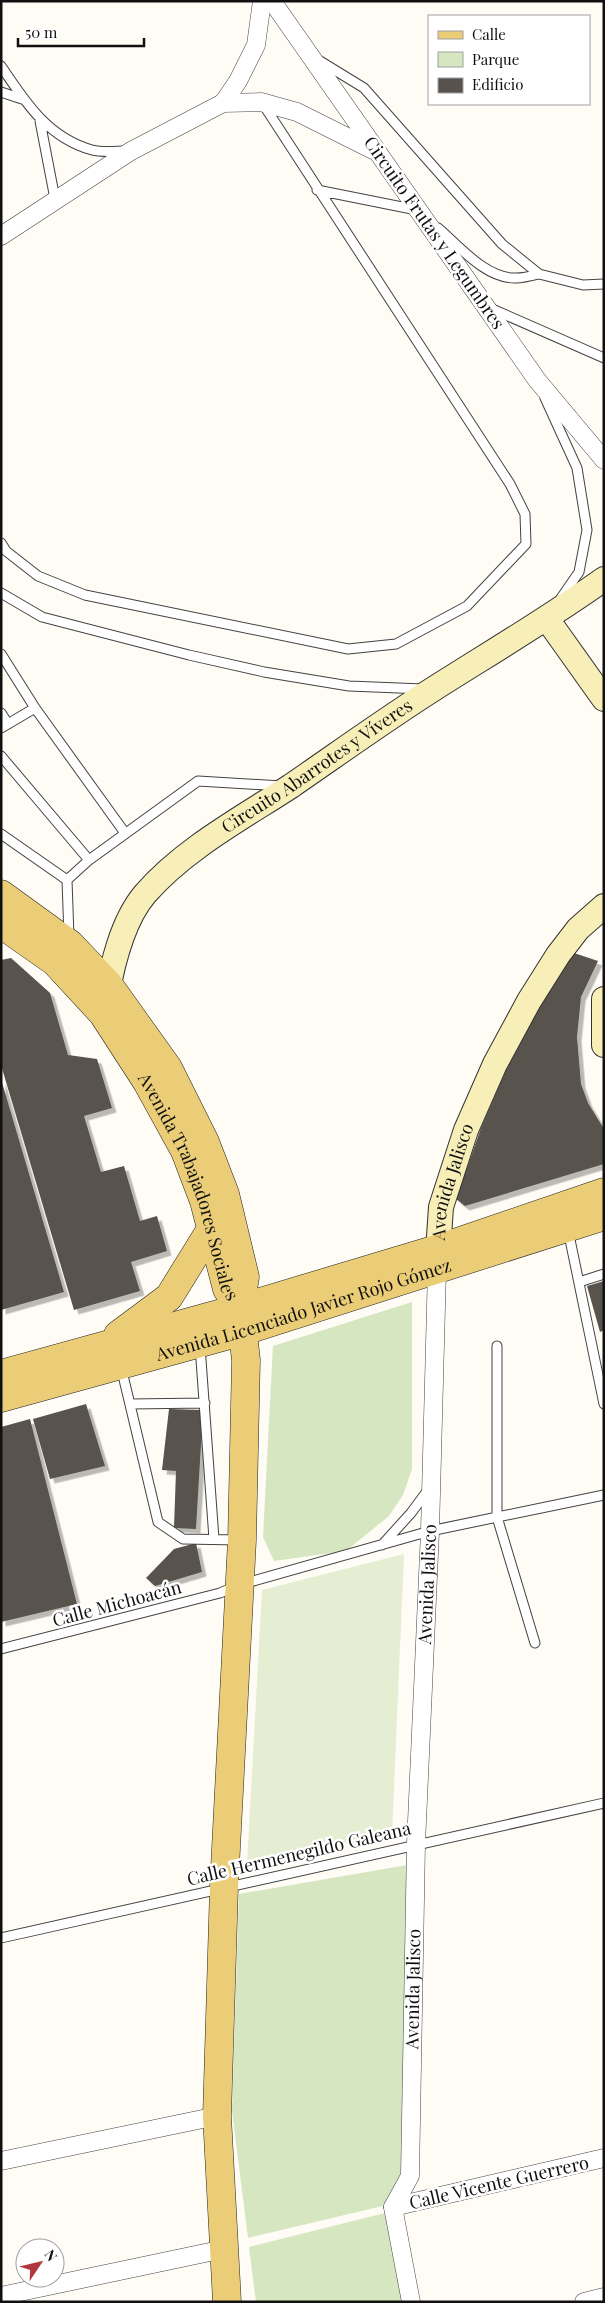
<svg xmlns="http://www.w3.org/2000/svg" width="605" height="2303" viewBox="0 0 605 2303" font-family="'Playfair Display',serif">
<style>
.green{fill:#d5e6c1}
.pitch{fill:#e5eed2}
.building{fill:#58524e;filter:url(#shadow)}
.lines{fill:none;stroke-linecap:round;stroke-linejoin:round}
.service-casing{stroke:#434343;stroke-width:11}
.minor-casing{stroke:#434343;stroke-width:19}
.secondary-casing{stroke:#323232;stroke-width:26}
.primary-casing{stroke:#212121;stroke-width:29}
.service{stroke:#fff;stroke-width:9}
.minor{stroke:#fff;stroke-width:18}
.secondary{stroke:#f7efb7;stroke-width:24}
.primary{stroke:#ebcd78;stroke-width:28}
.labels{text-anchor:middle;stroke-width:5;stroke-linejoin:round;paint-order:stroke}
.street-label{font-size:18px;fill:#101010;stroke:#fff}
</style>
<defs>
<filter id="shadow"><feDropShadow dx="4.5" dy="4.5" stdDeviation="0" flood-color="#0004"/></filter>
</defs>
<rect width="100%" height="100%" fill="#fefcf5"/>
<!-- green -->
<path class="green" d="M412 1302V1469L403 1495 389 1516 346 1551 274 1561 263 1537 273 1346Z
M413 1864 406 2175 391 2204 248 2238 232 2111 239 1894Z
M389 2212 406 2302H256L249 2247Z"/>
<!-- pitch -->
<path class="pitch" d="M404 1554 392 1834 247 1865 262 1590Z"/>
<!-- building -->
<path class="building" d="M574 953 598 961 581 997 577 1037 581 1084 588 1103 604 1129V1164L465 1206 456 1199 481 1128 510 1061 538 1007Z
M11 958 50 993 68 1055 97 1059 112 1108 84 1116 101 1172 124 1166 140 1221 157 1216 167 1251 131 1262 140 1291 74 1310 1 1065V960Z
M1 1079 64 1292 1 1310Z
M604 1281V1330L600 1332 587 1286Z
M86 1404 105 1466 50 1479 33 1419Z
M169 1409 203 1410 196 1529 174 1528 176 1471 162 1470Z
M30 1419 77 1604 1 1622V1427Z
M196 1543 202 1572 155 1586 146 1578 174 1549Z"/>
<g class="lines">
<!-- service casing -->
<g class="service-casing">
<path id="service" d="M320 61 364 88 502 244 539 274 583 285 604 284
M1 66C25 102 48 138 92 150 103 153 116 151 127 151
M1 92 22 99
M40 121 55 199
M317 190 417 210
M438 228C459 246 486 279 516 278 523 278 531 276 539 274
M490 308 604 358
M545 398 577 468 587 530 579 572 559 601
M1 543 6 551 38 576 85 595 348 649 396 644 467 606 526 544 525 514 510 484 263 104
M1 593 42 617 189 655 264 672 349 686 423 689
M1 654 35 708 125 833
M1 713 8 724
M1 728 35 708
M1 756 89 860
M1 834 67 880 69 937
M67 880 89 860 198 781 282 786
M568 1230 604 1404
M579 1282 604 1274
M200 1346 214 1539
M497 1346V1517L535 1643
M121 1367 158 1522 183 1539 240 1540
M130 1404 205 1403
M382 1545 411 1513 428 1490
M1 1649 220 1593 239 1585 430 1531 604 1495
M1 1938 604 1803"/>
</g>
<!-- minor casing -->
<g class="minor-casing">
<g id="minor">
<path d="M272 1 537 380 604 460"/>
<path d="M223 103 238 81 256 45 262 1"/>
<path d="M1 236 131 151 223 103 261 102 297 112 373 150"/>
<path d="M1 2161 217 2116"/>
<path d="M393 2207 604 2158"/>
<path d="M1 2296 224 2249"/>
<path id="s1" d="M411 2302 393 2207 410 2176 416 1844 430 1531 437 1269"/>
<path d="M584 2302 604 2297"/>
</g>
</g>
<!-- secondary casing -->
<g class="secondary-casing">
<g id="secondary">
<path d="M547 619 604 699"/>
<path d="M604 999V1045"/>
<path id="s2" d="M106 1000C112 965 122 921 145 894 184 849 242 818 291 786 339 753 386 719 435 688 492 652 549 618 604 579"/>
<path id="s3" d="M437 1266 441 1207 466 1130 495 1064 529 1001 558 955 578 929 604 906"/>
</g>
</g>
<!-- primary casing -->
<g class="primary-casing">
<g id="primary">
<path d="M1 894 70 944 108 984 168 1068 205 1142 225 1194 245 1277 240 1308 246 1360 242 1540 224 1887 217 2116 227 2302"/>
<path id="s4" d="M1 924 55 962 103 1014 147 1082 185 1151 204 1201 227 1289 240 1308"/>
<path d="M118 1335 169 1297 211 1229"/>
<path d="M1 1374 240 1308 437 1249 604 1192"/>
<path id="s5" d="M1 1398 244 1331 604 1216"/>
</g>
</g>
<!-- service -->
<use href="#service" class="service"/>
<!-- minor -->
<use href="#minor" class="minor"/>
<!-- secondary -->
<use href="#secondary" class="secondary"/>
<!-- primary -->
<use href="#primary" class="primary"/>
</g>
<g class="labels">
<!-- street labels -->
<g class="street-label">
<text transform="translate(434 233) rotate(55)" y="6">Circuito Frutas y Legumbres</text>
<text dy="6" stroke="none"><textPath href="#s2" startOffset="329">Circuito Abarrotes y Víveres</textPath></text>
<text dy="6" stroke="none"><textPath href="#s3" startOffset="86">Avenida Jalisco</textPath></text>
<text dy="6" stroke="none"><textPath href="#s4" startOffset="331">Avenida Trabajadores Sociales</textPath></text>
<text dy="6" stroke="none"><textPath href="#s5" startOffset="315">Avenida Licenciado Javier Rojo Gómez</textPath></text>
<text dy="6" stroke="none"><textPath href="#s1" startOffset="724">Avenida Jalisco</textPath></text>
<text transform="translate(117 1604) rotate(-15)" y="6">Calle Michoacán</text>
<text transform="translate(299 1854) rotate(-13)" y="6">Calle Hermenegildo Galeana</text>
<text dy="6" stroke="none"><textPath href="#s1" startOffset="319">Avenida Jalisco</textPath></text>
<text transform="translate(499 2183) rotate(-13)" y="6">Calle Vicente Guerrero</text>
</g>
</g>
<!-- border -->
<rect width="605" height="2303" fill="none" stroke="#101010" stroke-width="5"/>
<!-- legend -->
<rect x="428" y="15" width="162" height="90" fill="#ffffff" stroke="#9f9f9f"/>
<rect x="438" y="31" width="25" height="8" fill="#ebcd78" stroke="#9f9f9f"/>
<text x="472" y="40" font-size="15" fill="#101010">Calle</text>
<rect x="438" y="52" width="25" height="15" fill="#d5e6c1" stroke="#9f9f9f"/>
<text x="472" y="65" font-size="15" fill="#101010">Parque</text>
<rect x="438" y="78" width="25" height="15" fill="#58524e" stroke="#9f9f9f"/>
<text x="472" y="90" font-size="15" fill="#101010">Edificio</text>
<!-- north arrow -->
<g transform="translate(40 2263) rotate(55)"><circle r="24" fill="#ffffff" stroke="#9f9f9f"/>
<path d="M0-4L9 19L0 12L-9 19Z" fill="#b3363d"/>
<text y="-8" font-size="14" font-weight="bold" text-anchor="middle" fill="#101010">N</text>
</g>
<!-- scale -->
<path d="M18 38v8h126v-8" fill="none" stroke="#101010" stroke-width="2.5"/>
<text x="25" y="38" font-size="15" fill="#101010" stroke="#ffffff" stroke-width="4" paint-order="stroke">50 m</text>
</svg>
